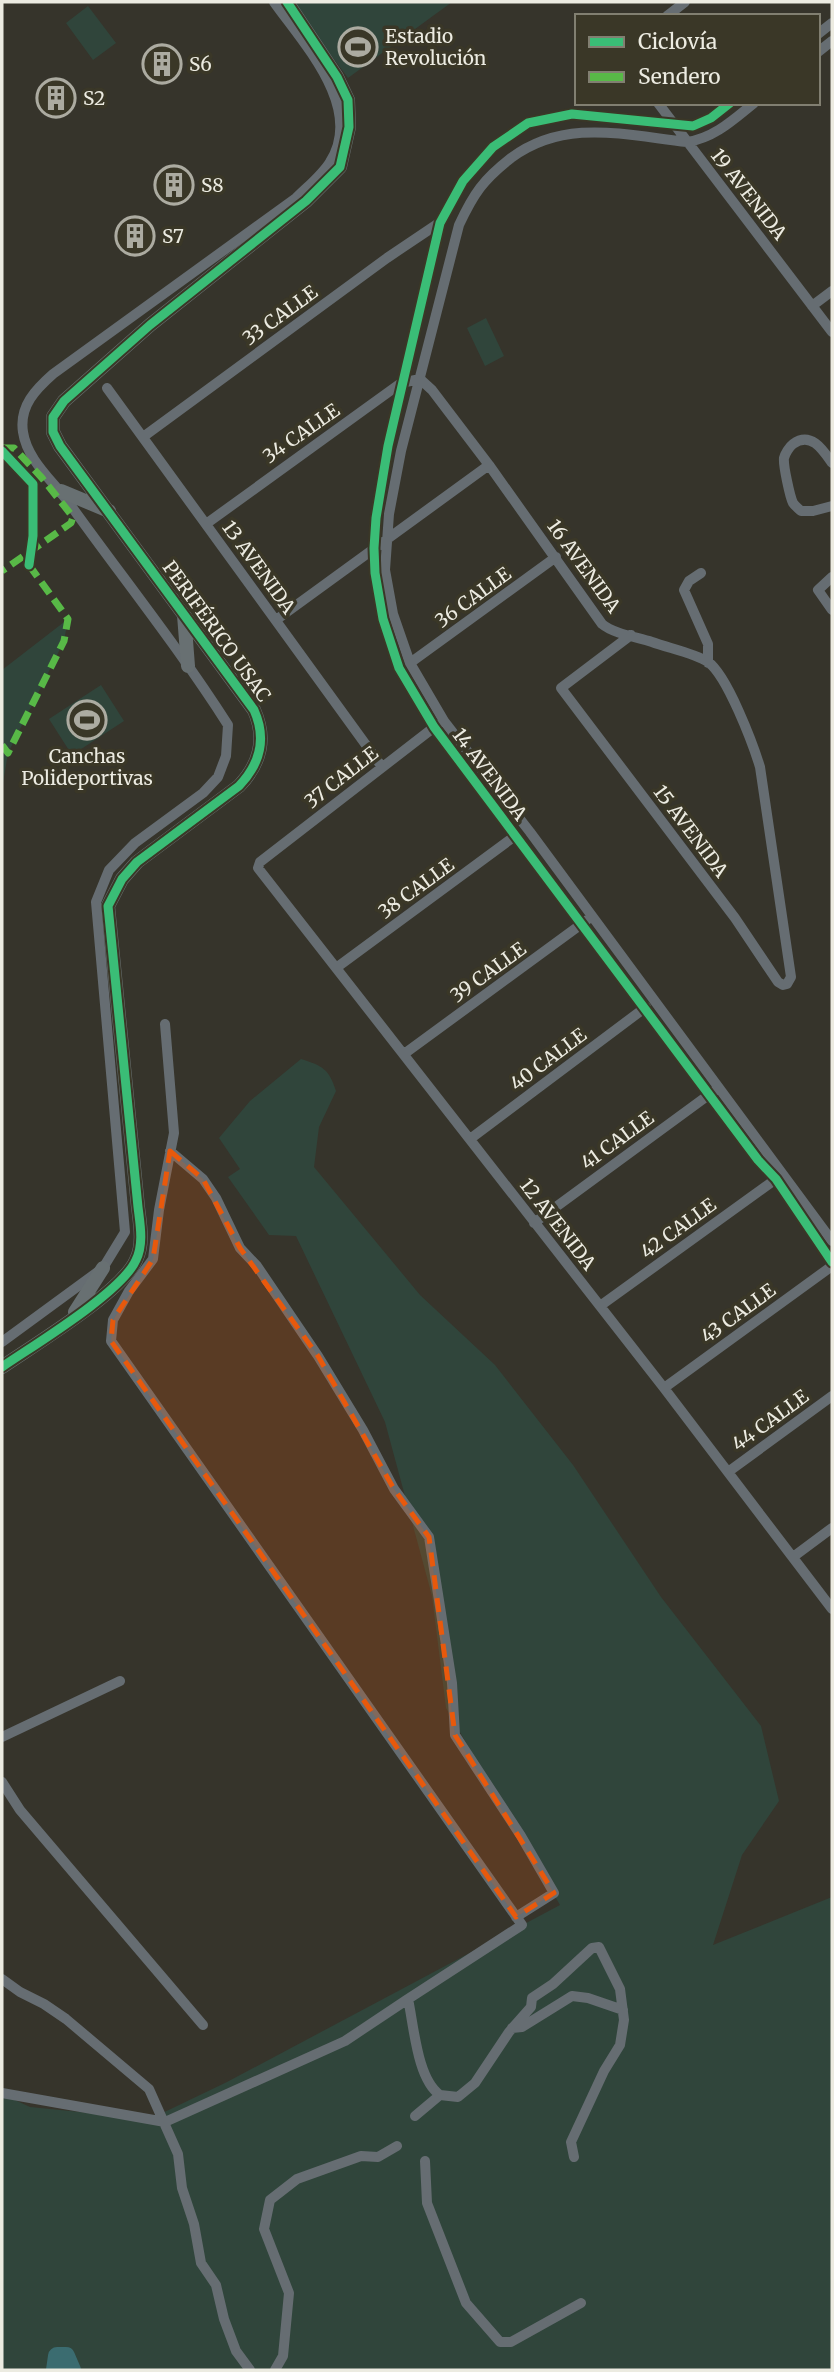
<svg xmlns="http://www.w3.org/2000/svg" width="834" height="2372" viewBox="0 0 834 2372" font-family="Merriweather,serif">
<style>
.green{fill:#30453b}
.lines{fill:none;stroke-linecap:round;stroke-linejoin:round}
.river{stroke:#3b6c70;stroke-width:18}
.street{stroke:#666d72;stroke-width:10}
.secondary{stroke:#687072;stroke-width:14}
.quiet{stroke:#58b947;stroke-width:7;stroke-dasharray:14 7;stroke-linecap:butt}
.cycleway-casing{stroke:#3a3727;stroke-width:13}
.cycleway{stroke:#3abd76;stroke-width:9}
.marked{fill:#e8590c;fill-opacity:0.2;stroke:#e8590c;stroke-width:5;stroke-dasharray:14 9;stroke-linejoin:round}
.labels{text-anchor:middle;stroke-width:7;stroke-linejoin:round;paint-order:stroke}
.poi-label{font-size:19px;fill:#ecebe1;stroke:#3a3727;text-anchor:start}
.street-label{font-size:19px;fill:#ecebe1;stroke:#3a3727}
</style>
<rect width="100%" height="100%" fill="#36342b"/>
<!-- green -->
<path class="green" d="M291 2H452L348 78Z
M88 6 116 43 93 60 66 23Z
M486 318 504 356 485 366 467 328Z
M68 619 64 641 8 753 2 789V670Z
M101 685 124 721 72 755 49 719Z
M301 1059C323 1066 329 1069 336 1091L319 1127 314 1167 420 1295 495 1365 573 1465 661 1597 761 1726 779 1801 742 1855 713 1945 832 1897V2370H2V2094L30 2107 150 2119 227 2082 560 1905 446 1708 432 1596 385 1422 296 1236 269 1235 228 1177 240 1169 219 1138 250 1101Z"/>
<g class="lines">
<!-- river -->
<path class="river" d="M55 2370 57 2356H66L72 2370"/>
<!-- street -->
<path class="street" d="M667 16 685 2
M818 34 832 23
M818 52 832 41
M658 103 832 332
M730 103 711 118 693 126 572 114 528 123 493 147 463 181 440 223 388 446 376 518 374 548 375 573 383 619 399 668 434 727 758 1160 776 1179 832 1262
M754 103C733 120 714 138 687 142 624 135 565 118 511 158 483 180 474 193 459 225L401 451 389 514 385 570 393 614 410 663 444 721 530 832 832 1241
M812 306 832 291
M107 388 382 767
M143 437 387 258 439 223
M832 463C823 450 811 431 793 444 789 447 785 454 784 458 783 465 790 497 793 503 795 506 798 508 801 511H813L832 506
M206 524 401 383 420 379 432 390 489 465 602 624C614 634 637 637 652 642 668 648 694 653 708 662 727 675 753 744 760 767L791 977 787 984 783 985 778 982 735 918 561 688 631 635
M701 573 689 581 684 590 708 644V663
M832 577 818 590 832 610
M276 620 489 465
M410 663 556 557
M437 725 260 862 258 868 664 1388 832 1609
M336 968 515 836
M165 1024 174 1133 159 1210 153 1259 129 1291 113 1320 111 1341 522 1925 408 1999C414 2026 417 2079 440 2095L415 2116
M404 1054 587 920
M470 1139 646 1007
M170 1151 203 1179 216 1198 240 1248 257 1266 318 1356 363 1430 394 1489 429 1537 452 1683 455 1735 521 1836 554 1893 516 1917
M534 1223 714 1091
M600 1306 776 1179
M2 1342 103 1268 125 1232 96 902 109 870 135 843 203 793 218 777 226 756 228 725C179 648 122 577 69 503 53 481 27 460 23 432 19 406 36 389 53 374L296 198C307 187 322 175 330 162 365 108 303 43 274 2
M664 1388 832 1266
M728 1472 832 1396
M793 1557 832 1528
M2 1737 120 1681
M2 1782 20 1810 203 2025
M2 1979 20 1992 44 2004 66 2019 149 2089 178 2154 182 2188 194 2224 201 2263 216 2285 224 2319 236 2351 250 2370
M512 2028 522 2027 572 1996 588 1998 623 2010
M2 2093 165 2122 345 2041 408 1999
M440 2095 458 2097 475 2083 509 2032 531 2007 532 1998 553 1984 592 1948 599 1947 620 1989 624 2020 620 2045 604 2071 571 2142 574 2157
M425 2161 427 2203 466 2303 500 2342H511L581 2303
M275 2370 283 2356 289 2293 264 2229 270 2200 297 2179 361 2156 378 2157 397 2146"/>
<!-- secondary -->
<path class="secondary" d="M61 491 109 511
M184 615 188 666
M75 1312 103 1268
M2 1367C34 1345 122 1292 136 1260 144 1244 140 1224 138 1207L108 906 122 879 137 862 239 786C260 764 267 739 254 710L60 446 53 432V417L64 401 150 325 306 201 340 167 349 127 348 100 337 77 287 2"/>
<!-- quiet -->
<path class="quiet" d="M2 448H14L42 478 73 517 71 523 2 571
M2 745 8 753 64 641 68 619 29 565V561"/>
<!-- cycleway casing -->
<g class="cycleway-casing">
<path id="cycleway" d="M730 103 711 118 693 126 572 114 528 123 493 147 463 181 440 223 388 446 376 518 374 548 375 573 383 619 399 668 434 727 758 1160 776 1179 832 1262
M2 451 33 484V536L29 565
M2 1367C34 1345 122 1292 136 1260 144 1244 140 1224 138 1207L108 906 122 879 137 862 239 786C260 764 267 739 254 710L60 446 53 432V417L64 401 150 325 306 201 340 167 349 127 348 100 337 77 287 2"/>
</g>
<!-- cycleway -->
<use href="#cycleway" class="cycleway"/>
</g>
<!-- marked area -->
<path class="marked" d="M170 1151 203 1179 240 1248 318 1356 394 1489 429 1537 455 1735 554 1893 516 1917 111 1341 113 1320 153 1259Z"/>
<!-- icons -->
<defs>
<g id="stadium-ring" transform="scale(2.0125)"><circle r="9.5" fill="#3a3727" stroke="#acaba1" stroke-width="1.5"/><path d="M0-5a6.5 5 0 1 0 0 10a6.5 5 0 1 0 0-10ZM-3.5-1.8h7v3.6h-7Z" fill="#acaba1"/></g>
<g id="building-ring" transform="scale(2.0125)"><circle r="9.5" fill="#3a3727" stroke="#acaba1" stroke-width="1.5"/><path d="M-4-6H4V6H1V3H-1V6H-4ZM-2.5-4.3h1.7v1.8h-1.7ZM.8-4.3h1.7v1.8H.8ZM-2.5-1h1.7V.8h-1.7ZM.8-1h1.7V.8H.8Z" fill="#acaba1"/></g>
</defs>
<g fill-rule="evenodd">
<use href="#stadium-ring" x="358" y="47"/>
<use href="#building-ring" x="162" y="64"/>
<use href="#building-ring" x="56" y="98"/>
<use href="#building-ring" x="174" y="185"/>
<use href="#building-ring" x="135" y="236"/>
<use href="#stadium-ring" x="87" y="720"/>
</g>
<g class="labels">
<!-- poi labels -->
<g class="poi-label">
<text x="385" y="43">Estadio<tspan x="385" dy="22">Revolución</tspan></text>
<text x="189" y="71">S6</text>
<text x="83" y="105">S2</text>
<text x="201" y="192">S8</text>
<text x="162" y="243">S7</text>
<text x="87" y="763" text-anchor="middle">Canchas<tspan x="87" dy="22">Polideportivas</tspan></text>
</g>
<!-- street labels -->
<g class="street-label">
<text transform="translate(749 194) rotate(52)" y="7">19 AVENIDA</text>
<text transform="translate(280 315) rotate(-36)" y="7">33 CALLE</text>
<text transform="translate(301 433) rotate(-35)" y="7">34 CALLE</text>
<text transform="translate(584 566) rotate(54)" y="7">16 AVENIDA</text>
<text transform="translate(259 567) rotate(54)" y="7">13 AVENIDA</text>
<text transform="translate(473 597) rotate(-36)" y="7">36 CALLE</text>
<text transform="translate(217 631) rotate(54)" y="7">PERIFÉRICO USAC</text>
<text transform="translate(490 774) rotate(53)" y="7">14 AVENIDA</text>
<text transform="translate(341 777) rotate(-38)" y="7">37 CALLE</text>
<text transform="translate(691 831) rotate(53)" y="7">15 AVENIDA</text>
<text transform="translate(416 888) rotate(-36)" y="7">38 CALLE</text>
<text transform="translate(488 972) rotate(-36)" y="7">39 CALLE</text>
<text transform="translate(548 1059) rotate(-37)" y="7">40 CALLE</text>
<text transform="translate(617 1140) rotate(-36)" y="7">41 CALLE</text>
<text transform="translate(558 1224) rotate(52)" y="7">12 AVENIDA</text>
<text transform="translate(678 1228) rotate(-36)" y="7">42 CALLE</text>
<text transform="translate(738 1313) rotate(-36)" y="7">43 CALLE</text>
<text transform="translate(770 1420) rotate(-36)" y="7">44 CALLE</text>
</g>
</g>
<!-- border -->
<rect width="834" height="2372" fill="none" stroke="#ecebe1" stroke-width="7"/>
<!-- legend -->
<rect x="575" y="14" width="245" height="91" fill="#3a3727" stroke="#817f71" stroke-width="2"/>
<rect x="589" y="37" width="35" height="10" fill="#3abd76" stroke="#817f71" stroke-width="2"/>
<text x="638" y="49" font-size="21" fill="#ecebe1">Ciclovía</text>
<rect x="589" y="72" width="35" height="10" fill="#58b947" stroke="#817f71" stroke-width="2"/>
<text x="638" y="84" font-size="21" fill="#ecebe1">Sendero</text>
</svg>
